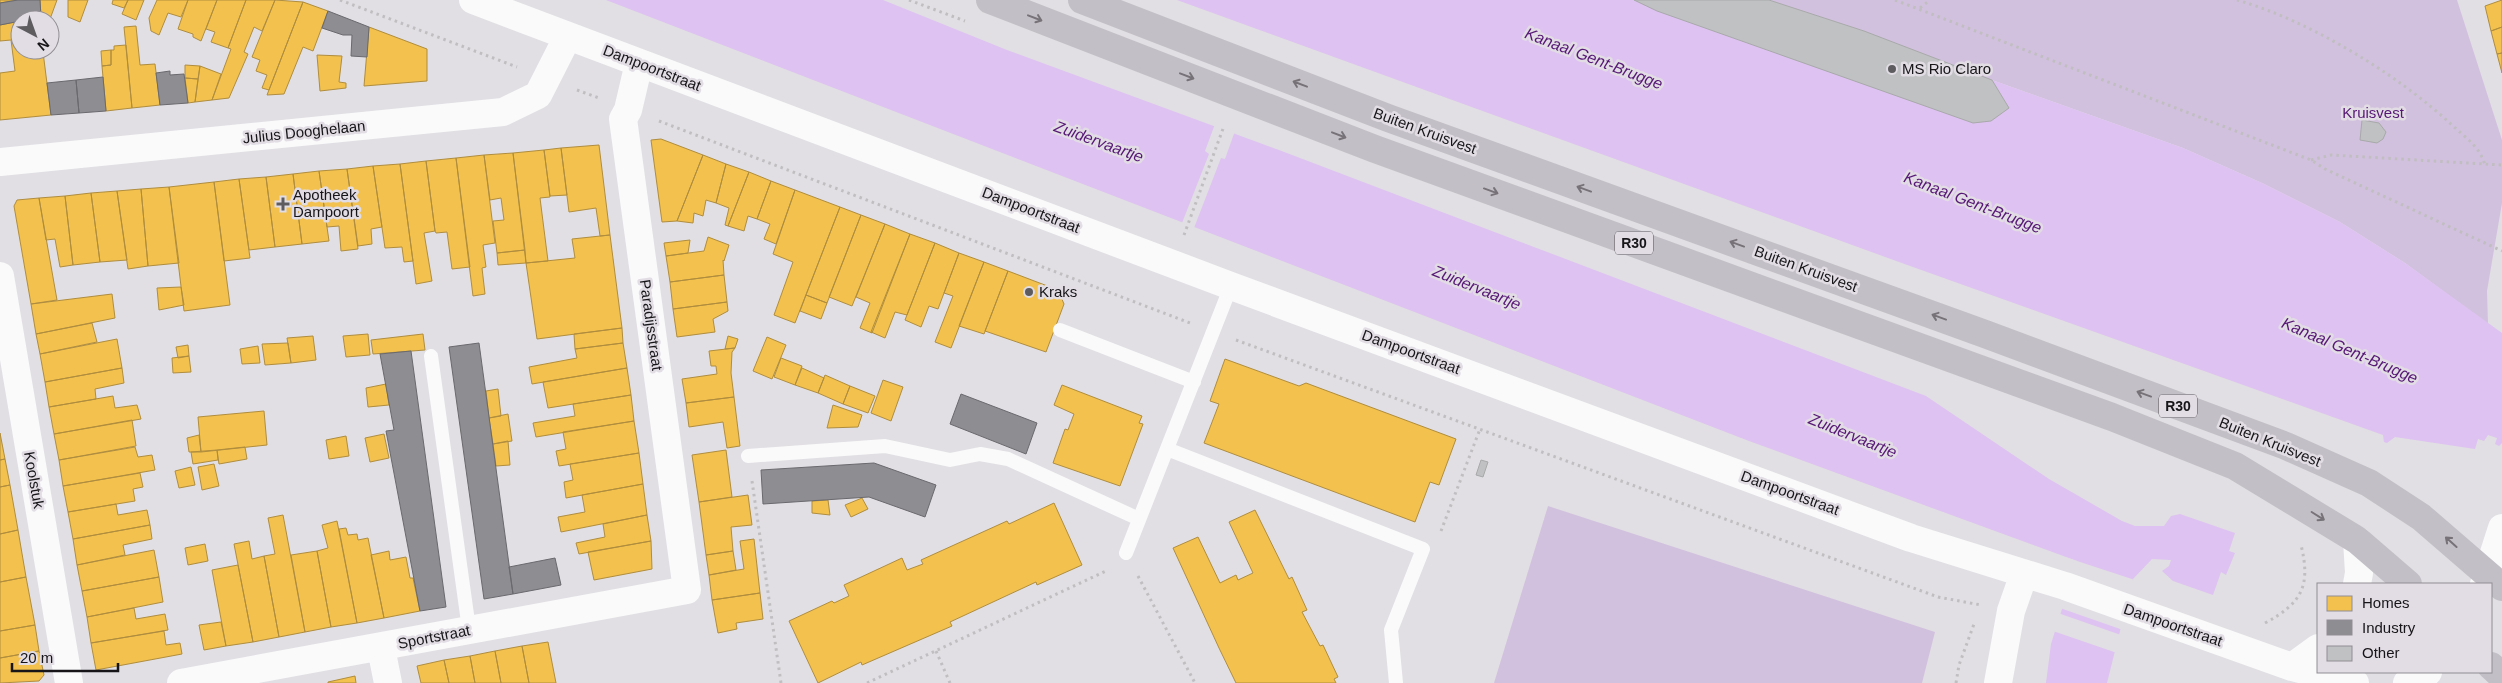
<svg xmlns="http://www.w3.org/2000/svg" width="2502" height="683" viewBox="0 0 2502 683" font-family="Arial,sans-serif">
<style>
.green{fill:#d2c1de}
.water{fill:#dec2f1}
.pier{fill:#e1dfe3}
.homes{fill:#f2c14e;stroke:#b08d3e}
.industry{fill:#8d8d92;stroke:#6a696d}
.building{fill:#bfc1c2;stroke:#a8a9aa}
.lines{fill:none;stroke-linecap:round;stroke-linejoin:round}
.path{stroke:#c0bec1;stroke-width:3;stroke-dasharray:2.5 4;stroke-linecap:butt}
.lane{stroke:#fafafb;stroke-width:14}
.street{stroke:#fafafb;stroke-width:28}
.secondary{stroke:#fafafb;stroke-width:28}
.primary{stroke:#c3bfc6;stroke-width:28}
.oneway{stroke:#767278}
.poi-dot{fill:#5e5c5f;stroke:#e2dde5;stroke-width:2}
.labels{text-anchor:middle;stroke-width:5;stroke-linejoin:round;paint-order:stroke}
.shield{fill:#e2dde5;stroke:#545156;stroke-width:1}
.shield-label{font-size:14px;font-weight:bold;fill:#171518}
.street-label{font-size:15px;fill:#171518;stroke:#e2dde5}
.poi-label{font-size:15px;fill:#171518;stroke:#e2dde5;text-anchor:start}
.park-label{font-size:15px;fill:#561674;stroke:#e2dde5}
.water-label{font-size:16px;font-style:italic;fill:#561775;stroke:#e2dde5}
</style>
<rect width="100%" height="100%" fill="#e1dfe3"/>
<!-- green -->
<path class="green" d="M1769 0H2457L2502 140V203L2487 291 2488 324 2405 263 2340 222 2262 183 2183 148 1992 80 1864 31Z
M1548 506 1935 632 1922 683H1494Z"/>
<!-- water -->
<path class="water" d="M606 0H883L1007 50 1279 150 1926 396 2049 479 2122 521 2135 526H2164L2171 516 2180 514 2235 533 2229 551 2235 553 2226 575 2221 572 2213 595 2173 581 2162 571 2169 566 2171 560 2152 559 2133 579 2107 683H2046L2051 644 2077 561 1749 441Z
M1177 0H1769L1864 31 1992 80 2183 148 2262 183 2340 222 2405 263 2502 333V443L2499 446 2495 444 2497 438 2488 435 2484 441 2478 439 2475 449 2395 437 2387 443 2384 442 2383 435 1899 262Z"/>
<!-- pier -->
<path class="pier" d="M1215 124 1235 131 1225 159 1221 158 1194 228 1182 223 1209 154 1205 151Z
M2065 557 2135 580 2123 630 2060 608 2074 563 2064 560Z
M2058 613 2121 635 2117 653 2053 631Z"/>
<!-- homes -->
<path class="homes" d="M0 0H18L0 3Z
M40 0H57L50 19 41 17Z
M68 0H88L80 22 68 17Z
M113 0H128L124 8 112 4Z
M128 0H144L136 20 122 14Z
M157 0H188L181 17 168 13 159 35 151 31 149 18Z
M188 0H217L201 41 193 37V34L178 29Z
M217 0H246L228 48 211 42 215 32 206 29Z
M246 0H275L262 31 254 27 244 52 248 54 229 98 212 100 231 49 228 48Z
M275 0 303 2 269 90 262 88 267 75 256 71 260 60 252 57Z
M2502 0V27L2491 31 2485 6Z
M303 2 328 11 313 51 303 47 284 94 267 95Z
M20 21V50L43 52 51 115 0 120V73L15 71 11 40 0 41V25Z
M136 26 140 65 155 64 160 105 132 108 124 27Z
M369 27 427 49V81L364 86Z
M2502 27V53L2497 54 2491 31Z
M126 45 132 108 106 111 102 66 111 65V50H114V46Z
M111 50V65L102 66 101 51Z
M2502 53V73L2497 54Z
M317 55 342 56 339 82 346 83V88L320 91Z
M185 65 200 66 198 79 185 78Z
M200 66 221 74 212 100 195 102Z
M185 78 198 79 195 102 188 103Z
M661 139 703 155 677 221 662 222 651 140Z
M599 145 610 235 600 236 596 208 569 212 561 148Z
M561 148 567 195 550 196 544 150Z
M544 150 550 197 540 198 548 261 526 263 513 153Z
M513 153 525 250 497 253 493 221 504 220 501 198 490 200 484 155Z
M484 155 495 243 483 245 486 267 482 268 485 294 473 296 456 158Z
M703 155 726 164 716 203 706 200 703 216 694 213 693 223 677 221Z
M456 158 470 267 452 269 447 232 436 233 435 231 426 161Z
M426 161 435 231 424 233 432 281 416 284 400 164Z
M400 164 413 261 404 262 402 247 385 248 373 166Z
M726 164 749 172 728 226 725 225 729 208 716 203Z
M373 166 382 227 371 229 372 244 358 246 347 169Z
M347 169 358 249 341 251 339 226 327 227 319 171Z
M319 171 329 241 302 244 293 174Z
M749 172 771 181 757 219 748 216 744 231 728 226Z
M293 174 302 244 275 247 266 177Z
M266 177 275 247 249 250 239 179Z
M239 179 250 258 224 261 214 182Z
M771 181 795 190 776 244 764 239 770 224 757 219Z
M214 182 230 305 184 311 169 187Z
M169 187 179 263 148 266 141 189Z
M141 189 148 266 128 269 117 191Z
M795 190 840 207 795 323 774 315 793 262 773 254Z
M117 191 127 260 100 262 91 193Z
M91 193 100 262 73 265 65 196Z
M65 196 73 265 60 267 55 239 46 240 39 198Z
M39 198 57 300 31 304 14 206 17 200Z
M840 207 861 215 827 303 806 295Z
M861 215 885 224 852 306 829 297Z
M885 224 910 234 872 333 860 328 870 303 856 297Z
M910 234 935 243 907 315 895 312 885 338 871 332Z
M610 235 622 328 537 339 526 263 575 258 572 239Z
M708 237 729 245 724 261 723 260 724 275 670 282 666 256 704 251Z
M690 240 688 253 666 256 664 243Z
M935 243 959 253 938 309 929 306 921 327 905 320Z
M525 250 526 263 498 265 497 253Z
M959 253 984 262 951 348 935 342 953 296 944 293Z
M984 262 1008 271 984 334 959 326Z
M1008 271 1058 290 1064 304 1046 352 985 331Z
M724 275 727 302 673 309 670 282Z
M181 287 184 305 159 310 157 288Z
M112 294 115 318 36 334 31 304Z
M806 295 827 303 821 319 800 311Z
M727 302 728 311 713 319 715 332 677 337 673 309Z
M92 323 97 342 40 354 36 334Z
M622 328 623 343 575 349 574 334Z
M368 334 370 355 346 357 343 336Z
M423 334 425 350 373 354 371 340Z
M313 336 316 360 291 363 287 338Z
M728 336 738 339 735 348 725 349Z
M767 337 786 345 772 379 753 371Z
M117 339 122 368 45 382 40 354Z
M288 343 291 363 265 365 262 344Z
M623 343 627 368 532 384 529 367 577 358 575 349Z
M188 345 189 356 178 358 176 347Z
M258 346 260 363 242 364 240 349Z
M735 348 732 352 731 373 734 397 686 403 682 379 717 374 716 366H711L709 351Z
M189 356 191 372 173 373 172 358Z
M781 358 802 366 795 385 774 377Z
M1225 359 1299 386 1306 383 1456 439 1439 485 1430 482 1415 522 1204 443 1219 404 1210 401Z
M122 368 124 383 95 389 96 399 49 407 45 382Z
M627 368 631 395 548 408 543 382Z
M802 368 824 378 818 393 795 385Z
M825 375 850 386 843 404 818 393Z
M883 380 903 387 891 421 871 413Z
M386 384 389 405 368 407 366 388Z
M1062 385 1142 416 1139 423 1143 424 1120 486 1053 463 1065 429 1068 430 1074 414 1054 405Z
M850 386 875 396 868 413 843 404Z
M498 389 501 416 489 418 486 391Z
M631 395 634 421 536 437 533 423 575 416 573 404Z
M113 396 115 408 137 405 141 419 54 434 49 407Z
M734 397 740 446 727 448 723 422 689 427 686 403Z
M833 405 862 415 858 427 827 428Z
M264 411 267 445 201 452 198 417Z
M508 414 512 441 493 444 489 418Z
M132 420 136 446 59 460 54 434Z
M634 421 639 453 559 466 556 451 566 449 563 432Z
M0 433 5 459 0 460Z
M384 434 389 458 370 462 365 438Z
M199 435 201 452H189L187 438Z
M346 436 349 456 329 459 326 440Z
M508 441 510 465 496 466 493 444Z
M135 447 138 457 152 455 155 470 63 486 59 460Z
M245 447 247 459 219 464 217 450Z
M217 450 218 460 193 464 191 452Z
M726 450 732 497 699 502 692 455Z
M639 453 643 484 566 498 564 482 573 480 570 464Z
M5 459 10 485 0 487V460Z
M214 464 219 486 202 490 198 467Z
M191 467 195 485 179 488 175 471Z
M140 473 143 487 133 489 135 501 68 512 63 486Z
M643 484 647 515 561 532 558 517 585 512 582 495Z
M10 485 18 530 0 534V487Z
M748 495 752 525 731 527 733 551 706 555 699 502Z
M862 498 868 509 851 517 845 505Z
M828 500 830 515 812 513V501Z
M1054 503 1082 565 1037 585 1036 582 950 622 952 626 862 665 861 662 818 683 789 621 832 601 834 603 849 596 844 585 902 558 907 570 923 564 921 560 1007 521 1009 524Z
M116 504 118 515 147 510 150 525 73 539 68 512Z
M1255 510 1289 579 1292 577 1307 610 1302 612 1320 646 1323 645 1338 677 1334 679 1336 683H1236L1219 648 1173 548 1198 537 1220 583 1236 575 1238 580 1253 573 1229 522Z
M283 515 305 632 279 637 264 556 275 554 268 518Z
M647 515 651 541 579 554 576 543 605 537 603 524Z
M337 521 357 623 331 627 317 551 328 548 322 525Z
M150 525 152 539 123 545 125 555 77 565 73 539Z
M346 528 348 535 357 534 358 540 368 538 384 618 357 623 339 529Z
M18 530 26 577 0 582V534Z
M754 539 760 593 712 600 709 575 744 569 740 541Z
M249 541 252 559 264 556 279 637 253 642 234 544Z
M651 541 652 569 594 580 588 552Z
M205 544 208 561 188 565 185 548Z
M154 550 159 577 82 591 77 565Z
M317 551 331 627 305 632 291 555Z
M389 551 390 560 406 557 410 578H413L420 611 384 618 371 555Z
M733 551 736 570 709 575 706 555Z
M238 565 253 642 226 646 212 570Z
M26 577 35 625 0 631V582Z
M159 577 163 602 87 617 82 591Z
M760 593 763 619 736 623 737 629 718 633 712 600Z
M134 608 136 619 165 614 168 630 91 643 87 617Z
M221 622 226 646 204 650 199 625Z
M35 625 39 651 0 658V631Z
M164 631 166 645 180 643 182 654 96 670 91 643Z
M548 642 556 683H529L522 646Z
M522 646 529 683H501L495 651Z
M39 651 44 675 39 681 0 683V658Z
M495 651 501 683H475L470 656Z
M470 656 475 683H449L444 660Z
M444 660 449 683H421L417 666Z
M355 676 356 683H328V682Z"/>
<!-- industry -->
<path class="industry" d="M18 0H40L41 17 0 25V3Z
M328 11 369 27 367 57 351 56 352 35H343L322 28Z
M170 71V75L184 74 188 103 160 105 156 73Z
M103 77 106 111 79 113 76 80Z
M76 80 79 113 51 115 47 83Z
M479 343 513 594 484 599 449 347Z
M411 351 446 607 420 611 386 431 394 430 380 354Z
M961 394 1037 423 1026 454 950 424Z
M874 463 936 485 925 517 869 497 763 504 761 470Z
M555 558 561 585 513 594 509 567Z"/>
<!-- building -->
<path class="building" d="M1634 0H1769L1864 31 1992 80 2009 108 1991 121 1973 123 1657 11Z
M2362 120 2379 123 2386 132 2383 139 2377 143 2360 140Z
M1481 460 1488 462 1483 477 1476 475Z"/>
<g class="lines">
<!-- path -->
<path class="path" d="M340 0 517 67
M909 0 965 21
M1895 0 2311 160 2325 169 2502 251
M2237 0C2310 21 2397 74 2452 125 2466 138 2480 147 2485 165
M1920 8 1930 0
M577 90 599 98
M659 121 1190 323
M2311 160 2331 155 2502 165
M1184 235 1224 126
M1236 340 1938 597 1981 605
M752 481 781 683
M1441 531 1480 429
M1138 576 1195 683
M2265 623C2302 603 2311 586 2301 545
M936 651 950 683
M867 683 1108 570
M1956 683 1959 665 1974 624"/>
<!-- lane -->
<path class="lane" d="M1060 330 1194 382
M431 356 469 629
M1167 449 1423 549 1391 630 1396 683
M748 456 885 446 950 460 980 454 1008 459 1139 519
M1126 553 1231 286"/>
<!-- street -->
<path class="street" d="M473 0 1231 286 1911 538 2065 586 2292 667 2355 683
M0 162 503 112 538 95 568 36
M0 276 69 683
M2357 540 2359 573 2357 584
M381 648 388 683
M2292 667 2318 648
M181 683 687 590 623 119 628 110 639 63
M1998 683 2011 611 2024 574
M2407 683 2428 672"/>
<!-- secondary -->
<path class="secondary" d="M2484 584 2502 528"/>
<!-- primary -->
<path class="primary" d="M990 0 1375 149 2112 417 2235 466 2357 540 2408 584
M1082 0 1388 118 1985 334 2286 446 2369 483 2421 517 2502 587
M2491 666 2502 676"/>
</g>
<!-- one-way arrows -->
<defs><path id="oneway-shaft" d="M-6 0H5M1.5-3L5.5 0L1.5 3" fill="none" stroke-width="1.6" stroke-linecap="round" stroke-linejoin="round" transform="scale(1.25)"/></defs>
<g class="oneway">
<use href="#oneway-shaft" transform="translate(1035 18) rotate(21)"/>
<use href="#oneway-shaft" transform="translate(1187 76) rotate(21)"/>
<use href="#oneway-shaft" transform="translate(1300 84) rotate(-159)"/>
<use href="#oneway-shaft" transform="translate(1339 135) rotate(21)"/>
<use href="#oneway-shaft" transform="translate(1584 189) rotate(-160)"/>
<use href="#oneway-shaft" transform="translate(1491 191) rotate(20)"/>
<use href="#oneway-shaft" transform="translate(1737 244) rotate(-160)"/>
<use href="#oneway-shaft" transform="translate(1939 317) rotate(-160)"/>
<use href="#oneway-shaft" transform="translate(2144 394) rotate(-160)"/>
<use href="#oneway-shaft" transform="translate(2318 516) rotate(32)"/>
<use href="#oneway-shaft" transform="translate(2451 542) rotate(-138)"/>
</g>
<!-- markers -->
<g class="poi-dot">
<circle cx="1892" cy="69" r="5"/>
<path d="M280.5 196.5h5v5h5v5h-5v5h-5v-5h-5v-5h5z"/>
<circle cx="1029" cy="292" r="5"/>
</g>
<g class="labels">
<!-- shield labels -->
<g class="shield">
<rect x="1615" y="231.5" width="38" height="23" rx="4"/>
<rect x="2159" y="394.5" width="38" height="23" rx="4"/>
</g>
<g class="shield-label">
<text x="1634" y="248">R30</text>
<text x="2178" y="411">R30</text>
</g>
<!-- street labels -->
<g class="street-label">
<text transform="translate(652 68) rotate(21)" y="5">Dampoortstraat</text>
<text transform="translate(1425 131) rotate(20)" y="5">Buiten Kruisvest</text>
<text transform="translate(304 132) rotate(-6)" y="5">Julius Dooghelaan</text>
<text transform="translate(1031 210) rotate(21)" y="5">Dampoortstraat</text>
<text transform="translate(1806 269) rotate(20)" y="5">Buiten Kruisvest</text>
<text transform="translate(651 325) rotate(82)" y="5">Paradijsstraat</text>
<text transform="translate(1411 352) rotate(20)" y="5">Dampoortstraat</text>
<text transform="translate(2270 442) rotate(22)" y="5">Buiten Kruisvest</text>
<text transform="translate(34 480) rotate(80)" y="5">Koolstuk</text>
<text transform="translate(1790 493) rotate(20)" y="5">Dampoortstraat</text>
<text transform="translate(2173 625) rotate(19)" y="5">Dampoortstraat</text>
<text transform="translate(434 637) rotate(-11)" y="5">Sportstraat</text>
</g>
<!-- poi labels -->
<g class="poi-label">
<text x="1902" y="74">MS Rio Claro</text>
<text x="293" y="200">Apotheek<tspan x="293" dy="17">Dampoort</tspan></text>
<text x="1039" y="297">Kraks</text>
</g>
<!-- park labels -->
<g class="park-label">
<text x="2373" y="118">Kruisvest</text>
</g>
<!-- water labels -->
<g class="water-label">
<text transform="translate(1594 58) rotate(21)" y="6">Kanaal Gent-Brugge</text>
<text transform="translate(1099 141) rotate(20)" y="6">Zuidervaartje</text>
<text transform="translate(1973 202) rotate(21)" y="6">Kanaal Gent-Brugge</text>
<text transform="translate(1477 287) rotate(22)" y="6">Zuidervaartje</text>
<text transform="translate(2350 350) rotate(23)" y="6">Kanaal Gent-Brugge</text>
<text transform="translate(1853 435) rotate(22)" y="6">Zuidervaartje</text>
</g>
</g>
<!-- legend -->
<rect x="2317" y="583" width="175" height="90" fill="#e2dde5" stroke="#918d93"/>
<rect x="2327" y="596" width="25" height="15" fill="#f2c14e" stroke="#918d93"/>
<text x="2362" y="608" font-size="15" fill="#171518">Homes</text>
<rect x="2327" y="620" width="25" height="15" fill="#8d8d92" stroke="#918d93"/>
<text x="2362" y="633" font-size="15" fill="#171518">Industry</text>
<rect x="2327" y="646" width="25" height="15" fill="#bfc1c2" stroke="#918d93"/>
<text x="2362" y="658" font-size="15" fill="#171518">Other</text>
<!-- north arrow -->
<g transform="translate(35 35) rotate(139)"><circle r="24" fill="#e2dde5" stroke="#918d93"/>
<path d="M0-4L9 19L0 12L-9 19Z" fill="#5e5c5f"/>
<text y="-8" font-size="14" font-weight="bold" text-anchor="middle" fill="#171518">N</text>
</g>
<!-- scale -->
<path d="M12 663v8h106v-8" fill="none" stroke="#171518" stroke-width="2.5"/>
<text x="20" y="663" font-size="15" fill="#171518" stroke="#e2dde5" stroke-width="4" paint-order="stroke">20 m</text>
</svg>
